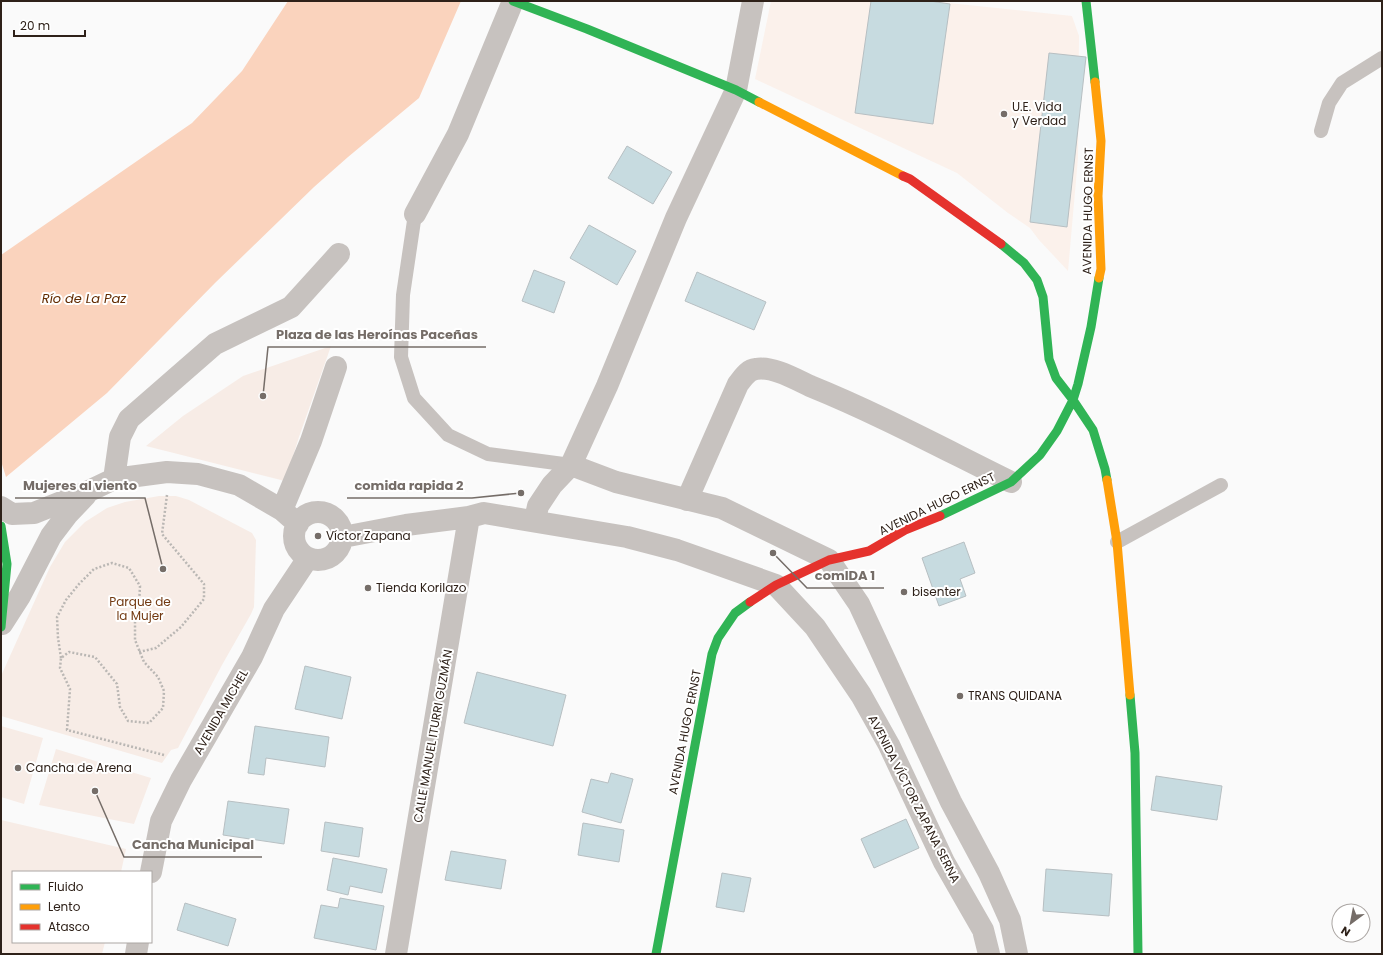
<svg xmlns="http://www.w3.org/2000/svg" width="1383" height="955" viewBox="0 0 1383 955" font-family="Poppins,sans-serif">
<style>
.built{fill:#fbf1eb}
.green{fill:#f7ece6}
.water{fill:#fad3bd}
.building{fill:#c7dbe0;stroke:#b7bfc2}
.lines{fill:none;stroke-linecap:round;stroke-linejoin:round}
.path{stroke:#bab7b4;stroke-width:2.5;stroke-dasharray:2 2;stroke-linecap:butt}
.lane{stroke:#c7c2bf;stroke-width:14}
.street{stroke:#c7c2bf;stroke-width:22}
.fast{stroke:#30b455;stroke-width:9}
.slow{stroke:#ff9f0a;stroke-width:9}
.jam{stroke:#e5322d;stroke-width:9}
.poi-dot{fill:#756d68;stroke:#fff;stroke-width:1.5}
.labels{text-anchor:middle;stroke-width:4;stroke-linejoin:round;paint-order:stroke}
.poi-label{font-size:12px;fill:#2e2119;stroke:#fff;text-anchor:start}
.street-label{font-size:12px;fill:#2e2119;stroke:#fff}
.park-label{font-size:12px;fill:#723911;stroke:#fff}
.water-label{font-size:13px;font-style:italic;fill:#622b00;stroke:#fff}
.leader{fill:none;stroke:#756d68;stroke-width:1.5}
.callout-dot{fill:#756d68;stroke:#fff;stroke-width:1.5}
.callout-label{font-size:13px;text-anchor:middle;font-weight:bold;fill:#756d68;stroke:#fff;stroke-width:4;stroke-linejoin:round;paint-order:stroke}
</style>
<rect width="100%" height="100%" fill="#fafafa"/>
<!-- built -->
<path class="built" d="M771 1H930L1072 16 1079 36 1078 158 1068 271 1039 240 1030 228 1008 213 957 173 755 79Z"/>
<!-- green -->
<path class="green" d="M331 346 299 437 285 481 146 446 183 416 243 376Z
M159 496H176L189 500 252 533 256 540 254 607 251 614 222 665 178 748 171 750 162 763 1 716V676L50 567 65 542 85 522 107 508 125 502Z
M1 726 43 738 24 804 1 797Z
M56 749 151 778 134 824 39 805Z
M1 820 126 849 121 872H13V942H105L102 954H1Z"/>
<!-- water -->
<path class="water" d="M288 1H461L419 98 348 157 314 187 215 283 107 393 6 477 1 461V255L192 123 242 71Z"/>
<!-- building -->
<path class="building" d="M871 1H930L950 4 933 124 855 113Z
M1049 53 1086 57 1067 227 1030 222Z
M627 146 672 172 653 204 608 178Z
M589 225 636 251 617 285 570 258Z
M534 270 565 282 554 313 522 301Z
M697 272 766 302 754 330 685 301Z
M964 542 975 573 960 579 966 596 939 606 922 558Z
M305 666 351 677 342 719 295 709Z
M477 672 566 695 553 746 464 723Z
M255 726 329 737 325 767 266 758 264 775 248 773Z
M611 773 633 779 621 823 582 812 591 779 608 783Z
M1156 776 1222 786 1217 820 1151 810Z
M228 801 289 809 284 844 223 835Z
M906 819 919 848 874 868 861 839Z
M325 822 363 828 359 857 321 851Z
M583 823 624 830 619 862 578 855Z
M451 851 506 860 501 889 445 880Z
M333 858 387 869 382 893 350 886 348 895 327 890Z
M1046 869 1112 874 1109 916 1043 911Z
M722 873 751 878 744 912 716 907Z
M340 898 384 906 376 950 314 938 321 905 338 908Z
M185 903 236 919 228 946 177 930Z"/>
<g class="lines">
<!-- path -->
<path class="path" d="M139 652 156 648 181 627 204 599V584L162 534 167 495
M61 658 58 638 57 617 66 600 79 584 94 569 112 563 129 568 140 586 139 604 135 620V640L144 662 158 677 164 691 163 708 149 723 128 721 120 707 117 684 95 657 69 652 61 658 60 668 70 689 67 730 164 755"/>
<!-- lane -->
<path class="lane" d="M1321 131 1329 103 1342 83 1382 58
M415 214 403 295 401 357 414 398 448 435 488 454 571 465
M1117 542 1221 485"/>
<!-- street -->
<path class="street" d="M415 214 458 134 513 1
M571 465 616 482 722 508 829 560 859 604 951 802 989 873 1010 920 1017 954
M114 479 120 437 129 419 215 344 291 307 339 254
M687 500 738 384C743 378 747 370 756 369 772 366 795 379 810 386 879 414 944 449 1011 482
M1 507 12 514 34 513 89 491 114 479 167 472 198 474 239 485 282 510 298 524
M282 510 311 441 336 367
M294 536a24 24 0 1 1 48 0a24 24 0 1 1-48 0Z
M535 520 538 506 552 485 571 465 607 386 676 218 736 90 753 1
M343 537 406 525 469 517 484 513 627 537 677 550 776 585 815 627 861 695 889 745 944 862 983 930 989 954
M2 624 20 596 51 536 67 515 86 495
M151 872 161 821 181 780 252 657 274 609 308 558
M136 954 138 942
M396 954 469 517"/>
<!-- fast -->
<path class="fast" d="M513 1 587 29 736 90 759 102
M1086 1 1095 82
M1001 244 1024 263 1037 280 1043 297 1049 359 1056 378 1073 400 1093 430 1105 469 1107 480
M940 516 1011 482 1040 455 1057 431 1073 400 1078 384 1091 327 1099 278
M1 526 7 564 1 627
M1130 695 1135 753 1138 954
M656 954 712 654 718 638 735 613 750 602"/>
<!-- slow -->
<path class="slow" d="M1095 82 1101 141 1098 196 1101 269 1099 278
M759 102 903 176
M1107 480 1117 542 1130 695"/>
<!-- jam -->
<path class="jam" d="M903 176 910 179 1001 244
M750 602 776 585 829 560 869 551 905 530 940 516"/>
</g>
<!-- markers -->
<g class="poi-dot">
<circle cx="1004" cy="114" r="4"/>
<circle cx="318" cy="536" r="4"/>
<circle cx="368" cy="588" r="4"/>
<circle cx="904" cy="592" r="4"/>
<circle cx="960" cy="696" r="4"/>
<circle cx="18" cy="768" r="4"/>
</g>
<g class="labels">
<!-- poi labels -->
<g class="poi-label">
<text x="1012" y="111">U.E. Vida<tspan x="1012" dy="14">y Verdad</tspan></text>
<text x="326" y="540">Víctor Zapana</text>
<text x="376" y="592">Tienda Korilazo</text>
<text x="912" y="596">bisenter</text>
<text x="968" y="700">TRANS QUIDANA</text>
<text x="26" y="772">Cancha de Arena</text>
</g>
<!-- street labels -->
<g class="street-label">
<text transform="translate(1088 211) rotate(-89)" y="4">AVENIDA HUGO ERNST</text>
<text transform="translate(937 504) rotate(-26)" y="4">AVENIDA HUGO ERNST</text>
<text transform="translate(221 712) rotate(-60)" y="4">AVENIDA MICHEL</text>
<text transform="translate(685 732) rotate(-79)" y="4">AVENIDA HUGO ERNST</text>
<text transform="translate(433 736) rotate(-80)" y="4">CALLE MANUEL ITURRI GUZMÁN</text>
<text transform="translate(914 799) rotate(63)" y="4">AVENIDA VÍCTOR ZAPANA SERNA</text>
</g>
<!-- park labels -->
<g class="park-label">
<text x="140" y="606">Parque de<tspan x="140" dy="14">la Mujer</tspan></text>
</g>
<!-- water labels -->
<g class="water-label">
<text x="84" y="303">Río de La Paz</text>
</g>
</g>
<!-- callouts -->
<path class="leader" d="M263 396L268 347H486M163 569L145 498H15M521 493L472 498H347M773 553L807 588H884M95 791L124 857H262"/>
<g class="callout-dot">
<circle cx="263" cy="396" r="4"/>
<circle cx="163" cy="569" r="4"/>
<circle cx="521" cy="493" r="4"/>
<circle cx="773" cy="553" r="4"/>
<circle cx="95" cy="791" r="4"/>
</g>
<g class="callout-label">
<text x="377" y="339">Plaza de las Heroínas Paceñas</text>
<text x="80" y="490">Mujeres al viento</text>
<text x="409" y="490">comida rapida 2</text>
<text x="845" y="580">comIDA 1</text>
<text x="193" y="849">Cancha Municipal</text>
</g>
<!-- border -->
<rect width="1383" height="955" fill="none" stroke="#2e2119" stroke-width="4"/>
<!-- legend -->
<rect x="12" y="871" width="140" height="72" fill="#ffffff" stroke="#aba6a3"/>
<rect x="20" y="884" width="20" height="6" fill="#30b455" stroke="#aba6a3"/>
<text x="48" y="891" font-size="12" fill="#2e2119">Fluido</text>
<rect x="20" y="904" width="20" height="6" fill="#ff9f0a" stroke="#aba6a3"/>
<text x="48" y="911" font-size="12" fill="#2e2119">Lento</text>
<rect x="20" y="924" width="20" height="6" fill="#e5322d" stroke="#aba6a3"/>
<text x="48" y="931" font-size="12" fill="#2e2119">Atasco</text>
<!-- north arrow -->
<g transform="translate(1351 923) rotate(212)"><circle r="19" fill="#ffffff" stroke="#aba6a3"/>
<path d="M0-3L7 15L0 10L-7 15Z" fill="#756d68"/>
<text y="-6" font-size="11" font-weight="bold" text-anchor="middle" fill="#2e2119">N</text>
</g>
<!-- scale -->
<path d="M14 30v6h71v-6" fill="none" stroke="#2e2119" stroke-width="2"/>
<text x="20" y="30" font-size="12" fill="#2e2119" stroke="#ffffff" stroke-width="3" paint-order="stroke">20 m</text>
</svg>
